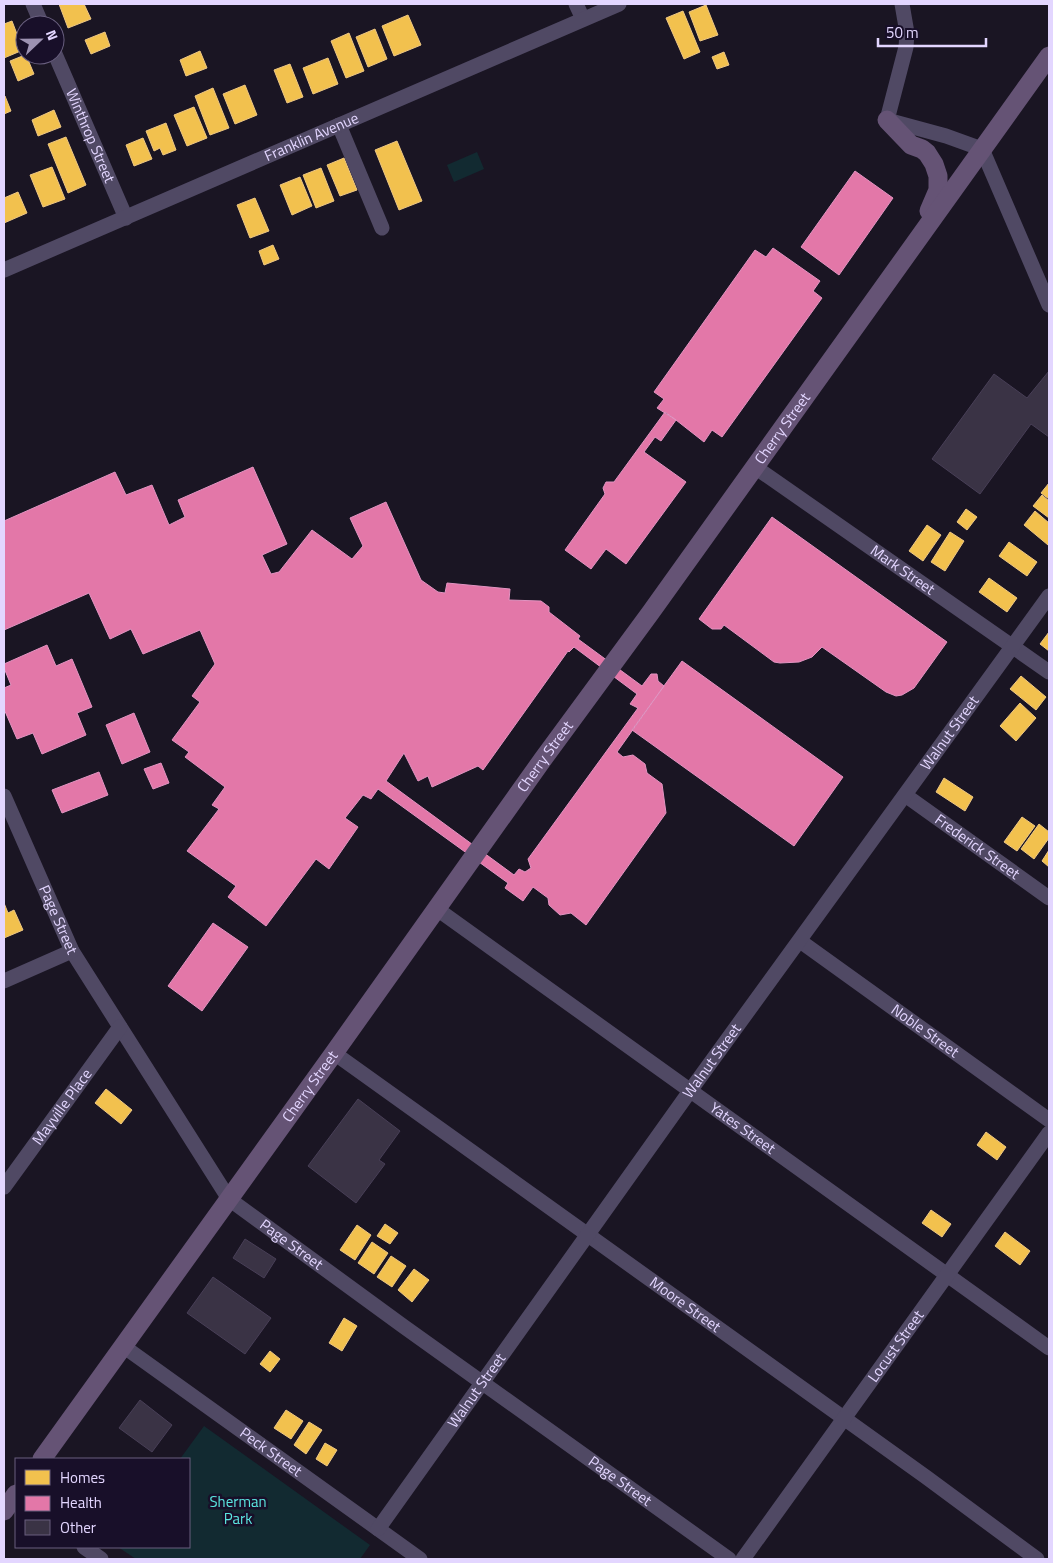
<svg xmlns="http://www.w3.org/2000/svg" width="1053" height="1563" viewBox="0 0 1053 1563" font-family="'Titillium Web',sans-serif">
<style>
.green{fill:#122a31}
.homes{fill:#f2c14e;stroke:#eec783}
.health{fill:#e377a8;stroke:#e394c2;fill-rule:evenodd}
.building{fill:#3a3345;stroke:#483f57}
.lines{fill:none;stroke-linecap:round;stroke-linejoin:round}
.minor{stroke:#504964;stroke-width:15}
.major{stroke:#655375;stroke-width:19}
.labels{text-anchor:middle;stroke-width:5;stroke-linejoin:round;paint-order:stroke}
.street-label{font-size:15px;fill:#e3d6ff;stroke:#180f29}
.park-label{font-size:15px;fill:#5be6e0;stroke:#180f29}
</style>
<rect width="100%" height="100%" fill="#1a1523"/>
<!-- green -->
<path class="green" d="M477 152 484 169 454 182 447 165Z
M204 1426 370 1545 360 1559H136L118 1547H189V1459H180Z"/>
<!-- homes -->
<path class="homes" d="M59 4H84L91 19 68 28Z
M706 5 718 35 700 41 689 12Z
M683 11 700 52 684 59 666 18Z
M408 15 421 45 394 56 382 26Z
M12 21 23 50 4 58V24Z
M375 29 387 59 368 67 356 37Z
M105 32 110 46 91 54 85 40Z
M349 33 364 71 346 78 331 41Z
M200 51 207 68 186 76 180 60Z
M724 52 729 65 717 69 712 57Z
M25 55H26L34 74 18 81 10 61Z
M328 58 338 84 313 94 303 68Z
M290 64 303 97 287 103 274 70Z
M245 85 257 115 235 124 223 94Z
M213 88 229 128 210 135 195 96Z
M4 96H5L11 111 4 114Z
M194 107 207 138 187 146 174 115Z
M54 110 61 127 38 136 32 120Z
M166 123 176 150 163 155 160 148 154 151 146 131Z
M66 137 86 185 68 193 48 144Z
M143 138 152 159 134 166 126 145Z
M397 141 422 201 399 210 375 150Z
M344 158 357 190 340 196 327 165Z
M52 167 65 199 43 207 30 175Z
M321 168 334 201 316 208 303 175Z
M300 177 312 206 292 215 280 185Z
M18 192 27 213 4 223V198Z
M255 198 269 231 250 238 237 205Z
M273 245 279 259 264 265 259 251Z
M1049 483V499L1041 493Z
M1042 495 1049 501V518L1033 506Z
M966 509 977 517 967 530 957 522Z
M1035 511 1049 523V543L1048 545 1024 525Z
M927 525 941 535 923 561 909 551Z
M950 532 964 541 945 571 931 562Z
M1009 542 1037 562 1027 576 999 556Z
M989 578 1017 598 1007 612 979 592Z
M1049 632V651L1040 644Z
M1021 676 1046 697 1036 710 1010 689Z
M1020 703 1036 718 1016 741 1000 726Z
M944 778 973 797 965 811 936 792Z
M1022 817 1035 826 1017 851 1004 842Z
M1039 824 1049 832V838L1034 859 1021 849Z
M1049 850V867L1042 861Z
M4 903 8 913 14 910 23 930 4 938Z
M106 1089 132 1110 121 1124 95 1103Z
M986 1132 1006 1147 997 1160 977 1145Z
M931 1210 951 1224 942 1237 922 1223Z
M385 1224 398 1233 390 1244 377 1236Z
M357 1225 371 1235 355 1260 340 1250Z
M1005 1232 1030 1251 1020 1265 995 1246Z
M372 1242 388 1253 374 1274 358 1263Z
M391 1256 406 1266 392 1287 377 1277Z
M414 1269 429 1280 412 1302 398 1290Z
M344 1318 357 1326 342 1351 329 1343Z
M270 1351 280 1359 270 1372 260 1364Z
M286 1410 303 1421 291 1439 274 1428Z
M309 1422 322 1430 306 1454 294 1445Z
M325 1443 337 1450 327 1466 316 1459Z"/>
<!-- health -->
<path class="health" d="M855 171 893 198 839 275 801 247Z
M773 248 820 281 813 291 822 298 722 437 712 430 704 442 676 420 657 408 664 399 654 392 755 250 766 257Z
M665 412 676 420 661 441 655 437 644 452 686 482 626 564 606 549 591 569 565 550 605 494 603 488 606 482H614Z
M253 467 287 544 262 555 271 574 279 572 312 530 352 559 363 546 350 518 386 502 421 580 438 592 445 593 447 583 510 589 509 600 541 601 549 607V612L580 636 578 639 642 686 651 674H657L658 681 664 686 617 752 623 757 633 755 645 764 647 773 662 784 666 813 586 925 571 913 560 915 549 905 548 898 533 887 523 901 505 888 508 883 378 789 371 799 363 795 345 818 358 827 329 869 316 859 266 926 228 897 236 886 187 851 219 809 212 805 225 787 185 757 189 752 172 740 200 702 192 696 215 664 200 630 143 654 131 629 110 639 89 593 4 630V521L115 472 126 495 152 485 169 525 185 517 178 500ZM574 647 637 694 630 704 638 708 528 859 531 868 525 872 519 869 514 875 386 781 404 753 418 781 428 776 432 787 478 766 483 770 568 651 569 652Z
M772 517 947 642 914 688 902 695 896 696 886 692 822 647 812 657 799 662 780 663 774 662 724 625 721 629H712L699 619Z
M47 645 56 666 72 659 92 707 77 713 86 735 42 754 33 733 17 739 4 709V688L11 685 4 668V664Z
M682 661 843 777 794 846 632 730Z
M134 713 150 752 122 764 106 725Z
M161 763 169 783 153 789 144 769Z
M99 772 108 795 62 813 52 790Z
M213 923 248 947 202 1011 168 986Z"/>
<!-- building -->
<path class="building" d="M1049 371V437L1031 424 980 494 932 459 994 374 1027 398Z
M358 1099 400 1131 379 1160 385 1164 356 1203 308 1166Z
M245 1239 276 1259 264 1278 233 1258Z
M213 1277 271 1318 245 1354 187 1313Z
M140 1400 172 1425 152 1452 119 1428Z"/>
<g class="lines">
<!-- minor -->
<g class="minor">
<path d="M33 4 42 25"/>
<path d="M576 4 583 19"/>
<path d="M902 4 907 33 906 47 887 120 946 136 982 149 1049 305"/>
<path id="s1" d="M55 54 126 218"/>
<path d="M339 125 382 228"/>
<path id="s2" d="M4 270 619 4"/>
<path id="s3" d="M755 467 1049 672"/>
<path id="s4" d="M905 795 1049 898"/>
<path id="s5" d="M4 796 72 951 229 1199 403 1326 729 1559"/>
<path id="s6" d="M437 909 1049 1348"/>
<path id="s7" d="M800 941 1049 1120"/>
<path d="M4 981 72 951"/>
<path id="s8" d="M334 1053 926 1477 1037 1559"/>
<path id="s9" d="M4 1187 120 1027"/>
<path id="s10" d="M123 1346 420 1559"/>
<path id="s11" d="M378 1529 690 1091 1049 596"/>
<path d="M84 1547 101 1559"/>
<path id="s12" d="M743 1559 1049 1133"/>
</g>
<!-- major -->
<g class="major">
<path d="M887 120 911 145 922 149 927 153 934 164 938 176V190L929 211"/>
<path id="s13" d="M42 1459 334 1053 543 759 651 612 1049 56"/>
<path d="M4 1511 16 1494"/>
</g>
</g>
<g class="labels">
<!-- street labels -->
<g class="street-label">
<text dy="5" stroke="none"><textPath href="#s1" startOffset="89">Winthrop Street</textPath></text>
<text dy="5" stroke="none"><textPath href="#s2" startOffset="335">Franklin Avenue</textPath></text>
<text dy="5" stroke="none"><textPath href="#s13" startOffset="1269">Cherry Street</textPath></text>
<text dy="5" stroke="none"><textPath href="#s3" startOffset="180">Mark Street</textPath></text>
<text dy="5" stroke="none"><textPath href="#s11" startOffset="980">Walnut Street</textPath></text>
<text dy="5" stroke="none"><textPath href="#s13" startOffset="864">Cherry Street</textPath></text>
<text dy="5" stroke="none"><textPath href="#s4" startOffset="89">Frederick Street</textPath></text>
<text dy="5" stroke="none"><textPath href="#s5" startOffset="135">Page Street</textPath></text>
<text dy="5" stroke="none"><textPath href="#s7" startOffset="154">Noble Street</textPath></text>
<text dy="5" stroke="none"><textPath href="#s11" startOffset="575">Walnut Street</textPath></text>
<text dy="5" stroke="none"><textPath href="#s13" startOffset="459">Cherry Street</textPath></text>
<text dy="5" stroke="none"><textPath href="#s9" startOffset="99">Mayville Place</textPath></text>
<text dy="5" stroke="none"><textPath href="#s6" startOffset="376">Yates Street</textPath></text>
<text dy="5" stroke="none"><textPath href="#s5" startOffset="540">Page Street</textPath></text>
<text dy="5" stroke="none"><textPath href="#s8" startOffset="432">Moore Street</textPath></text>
<text dy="5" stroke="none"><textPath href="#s12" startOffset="262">Locust Street</textPath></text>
<text dy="5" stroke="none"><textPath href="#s11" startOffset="170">Walnut Street</textPath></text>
<text dy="5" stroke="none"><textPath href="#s10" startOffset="182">Peck Street</textPath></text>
<text dy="5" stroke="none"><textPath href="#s5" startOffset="945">Page Street</textPath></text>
</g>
<!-- park labels -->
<g class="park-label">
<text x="238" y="1507">Sherman<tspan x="238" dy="17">Park</tspan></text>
</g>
</g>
<!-- border -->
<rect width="1053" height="1563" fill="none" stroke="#e3d6ff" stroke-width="10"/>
<!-- legend -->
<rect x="15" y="1458" width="175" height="90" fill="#180f29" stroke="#695f7f"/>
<rect x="25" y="1470" width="25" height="15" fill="#f2c14e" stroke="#695f7f"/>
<text x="60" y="1483" font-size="15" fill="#e3d6ff">Homes</text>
<rect x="25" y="1496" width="25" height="15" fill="#e377a8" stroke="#695f7f"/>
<text x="60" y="1508" font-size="15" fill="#e3d6ff">Health</text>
<rect x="25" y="1520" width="25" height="15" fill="#3a3345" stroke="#695f7f"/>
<text x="60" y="1533" font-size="15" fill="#e3d6ff">Other</text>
<!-- north arrow -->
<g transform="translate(40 40) rotate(68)"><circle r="24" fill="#180f29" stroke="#695f7f"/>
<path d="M0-4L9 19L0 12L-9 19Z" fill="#9d92b2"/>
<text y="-8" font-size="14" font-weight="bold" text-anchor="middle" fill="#e3d6ff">N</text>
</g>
<!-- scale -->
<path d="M878 38v8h108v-8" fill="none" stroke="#e3d6ff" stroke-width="2.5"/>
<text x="886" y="38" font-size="15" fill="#e3d6ff" stroke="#180f29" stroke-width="4" paint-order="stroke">50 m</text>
</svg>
